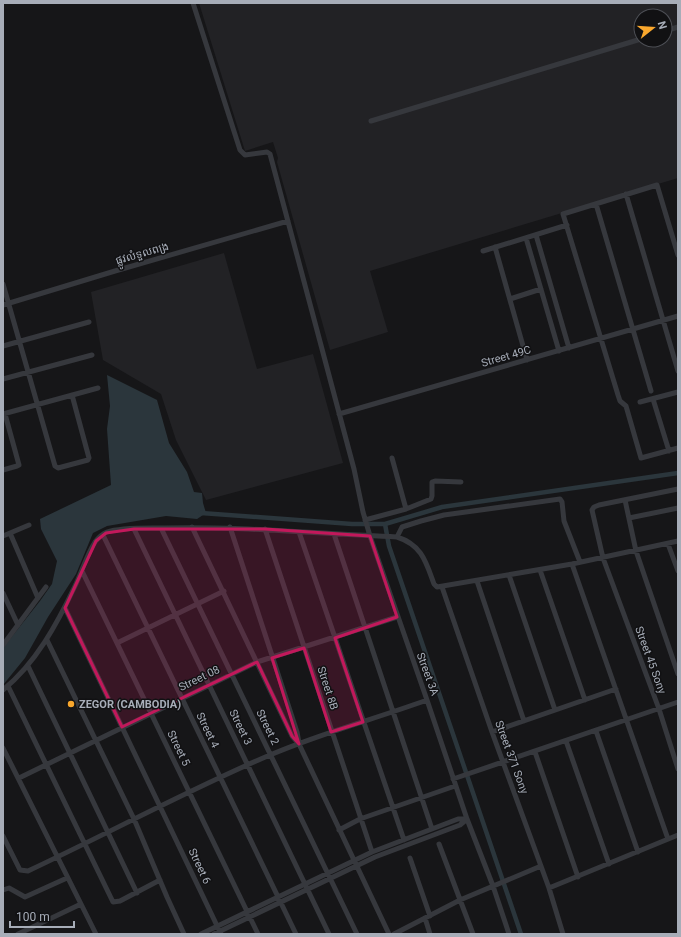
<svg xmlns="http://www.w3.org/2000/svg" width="681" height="937" viewBox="0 0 681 937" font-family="Roboto,'Noto Sans Khmer',sans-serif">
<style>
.built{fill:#222225;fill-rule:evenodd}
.water{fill:#2b363c}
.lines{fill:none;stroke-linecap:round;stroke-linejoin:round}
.canal{stroke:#2b363c;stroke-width:4.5}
.minor{stroke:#36383d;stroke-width:5}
.marked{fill:#c2185b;fill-opacity:0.2;stroke:#c2185b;stroke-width:3;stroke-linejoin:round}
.poi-dot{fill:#f9a72d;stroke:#111113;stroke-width:1.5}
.labels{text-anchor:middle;stroke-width:3;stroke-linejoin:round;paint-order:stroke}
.street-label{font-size:11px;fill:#a7adb8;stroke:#111113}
.poi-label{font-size:11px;font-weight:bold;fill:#a7adb8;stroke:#111113;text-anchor:start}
</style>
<rect width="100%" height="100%" fill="#161618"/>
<!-- built -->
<path class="built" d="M199 3H678V178L370 271 388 332 330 350 277 162 278 158 273 142 245 151ZM641 16H665V40H641Z
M224 253 257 369 313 354 343 463 206 500 176 440 161 394 103 360 91 292Z"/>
<!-- water -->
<path class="water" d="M107 375 157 400 169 443 187 472 194 492 202 493 203 503 206 513 197 519 166 516 107 526 93 533 76 574 48 617 25 658 3 685V648L40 601 52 584 57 561 41 529 40 519 111 485 107 429 110 406Z"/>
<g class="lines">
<!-- canal -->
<path class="canal" d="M201 513 352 524H385L442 507 678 473
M385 524 389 546 521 934"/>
<!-- minor -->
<path class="minor" d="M193 3 240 150 245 155 267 152 270 154 354 469 363 512 370 536 427 700 467 819 493 886 509 934
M665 31 678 27
M371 121 641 39
M626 194 678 371
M596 204 651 391
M536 235 569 348
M526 238 559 351
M495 247 527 360
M483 251 567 225
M678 255 657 185 563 214 618 395 620 401 626 406 641 458 678 448
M3 284 55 466 58 468 88 460 89 458 72 395
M510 299 541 289
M3 305 115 271 288 221
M3 346 89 322
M3 379 92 355
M653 399 669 451
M640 402 678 392
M3 414 98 388
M339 414 678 316
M3 470 17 466 19 465 5 414
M678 489 599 505 594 507 592 510 603 558 659 709 678 769
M625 500 636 551 678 674
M406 509 431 499 432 496V482L435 481 461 482
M629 518 678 508
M365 520 406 509 392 458
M192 527 292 736 299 744 389 934
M230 527 297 732 299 743
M161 528 357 934
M134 529 329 934
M265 529 372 852
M299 532 404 840
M10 533 38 598
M334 534 432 829
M103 535 296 934
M3 536 29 525
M397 537 402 527 421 521 444 515 560 499 562 502 564 521 580 562
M668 544 678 571
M572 564 668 839
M540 570 585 700
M82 571 258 934
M509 575 555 710
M477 581 524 721
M442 587 492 732 549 888 563 934
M3 593 18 625
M65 608 221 934
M47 640 134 819 167 897 184 934
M117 643 224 591
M3 645 46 587
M28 666 137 893
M8 686 113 902 120 901 160 880
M3 690C36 663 57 624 75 586 82 572 86 556 95 542 98 538 102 534 107 532 121 527 148 528 164 528 242 526 319 534 397 537 422 545 426 562 434 584L437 587 572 564 678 541
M596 731 638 852
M492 732 616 689
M566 741 609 864
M3 748 96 934
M535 752 578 877
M19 778 257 662 397 617
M453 779 678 702
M339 830 360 819 455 786
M3 836 20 870 28 871C109 833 188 790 270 755 321 733 375 719 427 700
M439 844 473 934
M410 858 430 916
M549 888 678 835
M3 890 9 888 25 897 67 878
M425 918 430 934
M18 934 81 904
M201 934 372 852 458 819H467
M214 934 375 857 460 825 467 819
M394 934 460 900 541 866"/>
</g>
<!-- marked area -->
<path class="marked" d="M134 529H265L370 536 397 617 335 638 363 722 331 732 304 648 272 658 299 744 292 736 257 662 122 727 65 608 96 541 106 533Z"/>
<!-- markers -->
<circle class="poi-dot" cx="71" cy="704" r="4"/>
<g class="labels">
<!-- street labels -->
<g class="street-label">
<text transform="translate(142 253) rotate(-16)" y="4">ផ្លូវលំទួលពង្រ</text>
<text transform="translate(506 356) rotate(-16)" y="4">Street 49C</text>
<text transform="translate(651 660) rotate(70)" y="4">Street 45 Sony</text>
<text transform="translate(428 674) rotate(70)" y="4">Street 3A</text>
<text transform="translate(199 678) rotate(-26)" y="4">Street 08</text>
<text transform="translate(328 688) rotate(72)" y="4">Street 8B</text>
<text transform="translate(241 727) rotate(64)" y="4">Street 3</text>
<text transform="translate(268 727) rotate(64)" y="4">Street 2</text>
<text transform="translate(208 730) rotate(64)" y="4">Street 4</text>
<text transform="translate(179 748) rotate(64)" y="4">Street 5</text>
<text transform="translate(512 757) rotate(70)" y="4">Street 371 Sony</text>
<text transform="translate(200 866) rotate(65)" y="4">Street 6</text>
</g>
<!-- poi labels -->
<g class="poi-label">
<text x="79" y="708">ZEGOR (CAMBODIA)</text>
</g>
</g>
<!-- border -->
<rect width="681" height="937" fill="none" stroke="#a7adb8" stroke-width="8"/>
<!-- north arrow -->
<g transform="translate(653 28) rotate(73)"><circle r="19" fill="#111113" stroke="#4d4f55"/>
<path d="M0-3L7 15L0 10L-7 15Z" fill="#f9a72d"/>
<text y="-6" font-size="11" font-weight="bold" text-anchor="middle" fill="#a7adb8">N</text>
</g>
<!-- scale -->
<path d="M10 921v6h64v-6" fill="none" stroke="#a7adb8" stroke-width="2"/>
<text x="16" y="921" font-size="12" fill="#a7adb8" stroke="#111113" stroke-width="3" paint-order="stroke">100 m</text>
</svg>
